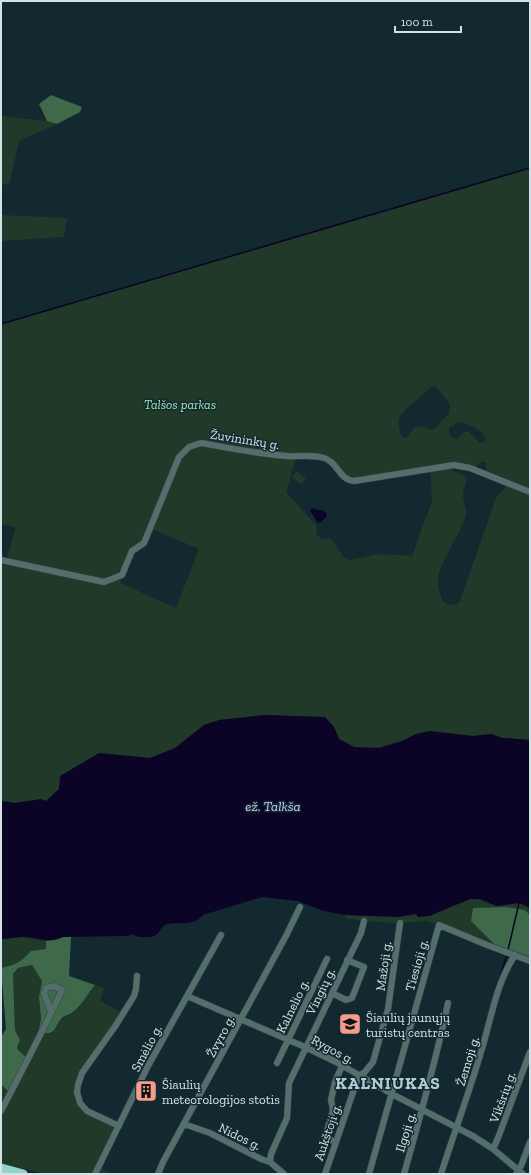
<svg xmlns="http://www.w3.org/2000/svg" width="531" height="1175" viewBox="0 0 531 1175" font-family="'Zilla Slab',serif">
<style>
.green{fill:#213928;fill-rule:evenodd}
.forest{fill:#3e694a}
.water{fill:#0c0426}
.lines{fill:none;stroke-linecap:round;stroke-linejoin:round}
.stream{stroke:#0c0426;stroke-width:1.5}
.minor-casing{stroke:#32474d;stroke-width:7}
.highway-casing{stroke:#32474d;stroke-width:10}
.minor{stroke:#546e6b;stroke-width:6}
.highway{stroke:#91d4cc;stroke-width:9}
.labels{text-anchor:middle;stroke-width:3;stroke-linejoin:round;paint-order:stroke}
.park-label{font-size:13px;font-style:italic;fill:#9fe4b1;stroke:#132930}
.street-label{font-size:13px;fill:#d5e2e6;stroke:#132930}
.poi-label{font-size:13px;fill:#d5e2e6;stroke:#132930;text-anchor:start}
.water-label{font-size:14px;font-style:italic;fill:#ccc9f4;stroke:#132930}
.district-label{font-size:17px;font-weight:bold;letter-spacing:1px;fill:#b2ccd5;stroke:#132930}
</style>
<rect width="100%" height="100%" fill="#132930"/>
<!-- green -->
<path class="green" d="M1 116 47 121 57 124 19 141 9 185 1 184Z
M530 168V740L503 738 491 734 473 736 430 731 416 734 402 741 379 748 354 747 339 739 334 727 289 717 278 715H266L219 720 204 725 175 748 150 758 99 753 46 801 41 799 15 803 1 801V557L7 558 16 527 1 524V324ZM434 386 436 387 450 404 449 414 441 421V423L435 429 431 430C427 428 419 424 414 428 411 431 410 435 407 438H403C399 432 397 423 400 416 403 411 426 392 431 387ZM459 422C468 423 480 429 485 437V440L483 443H480L469 432H464L457 439 452 438 449 435V428ZM297 455 329 461 350 481 430 468 432 501 412 556 379 554 350 560 344 557 330 538C324 540 322 540 317 535L316 525 286 492ZM483 462 486 463V471L508 479 505 488 496 498 460 601 455 605 447 604 442 601C441 595 438 588 438 582 437 564 461 536 466 514 467 508 462 500 463 493 463 486 468 485 466 476L451 470 454 463 476 467 480 463ZM150 528 199 549 176 608 120 583 132 551 144 543Z
M1 215 67 218 64 237 1 241Z
M297 471 306 479 301 485 292 477Z
M470 899C483 899 483 902 494 905 509 909 513 897 530 908V915L525 910 474 908 471 921 494 944 530 957V961L439 925 427 921 400 923 364 921 346 918 345 915 398 917 417 914 429 916Z
M23 937 46 941V949L31 951C22 962 15 965 1 968V939Z
M32 965 42 981 39 997 41 1019 38 1033 46 1034 51 1033 62 1019 73 1013 95 985 104 988 100 1001 122 1013 82 1073 77 1092 87 1111 119 1126 98 1167 113 1174H47L1 1164V1084L9 1091 19 1051 17 1048 20 1040 15 1030 13 974 18 968Z"/>
<!-- forest -->
<path class="forest" d="M51 95 82 107 80 112 57 124 47 121 39 104Z
M507 907 525 910 530 915V957L494 944 471 921 473 908Z
M63 937H71L69 976 95 985C88 993 82 1005 73 1012 70 1015 65 1015 62 1018 52 1030 57 1035 38 1033L41 1019 39 997 42 981 32 965 18 968 13 974 15 1030 20 1040 17 1048 19 1051 26 1057 9 1092 1 1084V1037L6 1029 1 968C15 965 21 962 31 951L46 949V941L55 940Z"/>
<!-- water -->
<path class="water" d="M312 508 317 510H322L326 513 327 516 321 522 318 523 310 511Z
M266 715 325 717 334 727 339 739 354 747 379 748 402 741 416 734 430 731 473 736 491 734 503 738 530 740V908L519 903 497 906 480 899H470L429 916 418 917 416 914 398 917 345 915 324 911 297 901 262 897 203 915C194 926 180 922 168 924 157 926 164 939 143 937 139 937 135 937 132 934L128 936 63 937C46 944 40 937 23 937 16 937 8 939 1 939V801L15 803 41 799 46 801 59 789 60 776 99 753 150 758 175 748 204 725 219 720Z"/>
<g class="lines">
<!-- stream -->
<path class="stream" d="M1 324 530 168
M508 950 519 903
M499 980 507 955
M479 1045 481 1039"/>
<!-- minor casing -->
<g class="minor-casing">
<path id="minor" d="M1 560 104 582 122 575 132 551 144 543 179 457 189 447 201 443C229 448 258 454 287 456 299 457 311 454 324 458 338 462 339 480 354 481L454 465 470 468 530 492
M332 993 346 1000 352 998 364 967 347 960
M187 996 305 1047 336 1062 392 1094 473 1136 493 1149 523 1174
M277 1063 327 959
M1 1111C22 1071 43 1031 62 990L54 986 46 988 44 993 51 1012
M184 1124 210 1133 261 1159 270 1162 284 1174
M119 1126 87 1111 80 1103 77 1092 78 1085 82 1073 116 1025 134 996 136 989 137 976
M336 1142 325 1138 333 1110 331 1100 335 1082 342 1066
M493 1149 498 1138 530 1052
M270 1162 271 1154 287 1118 289 1083 361 933 364 921
M95 1174 148 1066 221 935
M158 1174 163 1162 287 934 300 907
M325 1174 359 1075 364 1073 373 1062 388 1009 400 923
M369 1174 439 925 487 945 530 961
M404 1174C420 1117 436 1061 448 1003
M441 1174C454 1133 469 1093 481 1052 491 1020 496 983 515 955
M516 1174 521 1166 530 1142"/>
</g>
<!-- highway casing -->
<g class="highway-casing">
<path id="highway" d="M1 1168 23 1174"/>
</g>
<!-- minor -->
<use href="#minor" class="minor"/>
<!-- highway -->
<use href="#highway" class="highway"/>
</g>
<!-- icons -->
<defs>
<g id="school-square" transform="scale(1.15)"><rect x="-9" y="-9" width="18" height="18" rx="4" fill="#f59d8d" stroke="#132930"/><path d="M0-5L7-2L0 1L-7-2ZM-4 1L0 2.5L4 1V4Q0 6-4 4Z" fill="#111"/></g>
<g id="building-square" transform="scale(1.15)"><rect x="-9" y="-9" width="18" height="18" rx="4" fill="#f59d8d" stroke="#132930"/><path d="M-4-6H4V6H1V3H-1V6H-4ZM-2.5-4.3h1.7v1.8h-1.7ZM.8-4.3h1.7v1.8H.8ZM-2.5-1h1.7V.8h-1.7ZM.8-1h1.7V.8H.8Z" fill="#111"/></g>
</defs>
<g fill-rule="evenodd">
<use href="#school-square" x="350" y="1024"/>
<use href="#building-square" x="146" y="1091"/>
</g>
<g class="labels">
<!-- park labels -->
<g class="park-label">
<text x="180" y="409">Talšos parkas</text>
</g>
<!-- street labels -->
<g class="street-label">
<text transform="translate(245 439) rotate(9)" y="5">Žuvininkų g.</text>
<text transform="translate(416 965) rotate(-74)" y="5">Tiesioji g.</text>
<text transform="translate(383 966) rotate(-82)" y="5">Mažoji g.</text>
<text transform="translate(320 991) rotate(-64)" y="5">Vingių g.</text>
<text transform="translate(292 1006) rotate(-64)" y="5">Kalnelio g.</text>
<text transform="translate(220 1036) rotate(-62)" y="5">Žvyro g.</text>
<text transform="translate(146 1048) rotate(-62)" y="5">Smėlio g.</text>
<text transform="translate(333 1049) rotate(28)" y="5">Rygos g.</text>
<text transform="translate(467 1061) rotate(-73)" y="5">Žemoji g.</text>
<text transform="translate(502 1097) rotate(-70)" y="5">Vikšrių g.</text>
<text transform="translate(327 1132) rotate(-71)" y="5">Aukštoji g.</text>
<text transform="translate(405 1132) rotate(-73)" y="5">Ilgoji g.</text>
<text transform="translate(240 1136) rotate(26)" y="5">Nidos g.</text>
</g>
<!-- poi labels -->
<g class="poi-label">
<text x="366" y="1022">Šiaulių jaunųjų<tspan x="366" dy="15">turistų centras</tspan></text>
<text x="162" y="1089">Šiaulių<tspan x="162" dy="15">meteorologijos stotis</tspan></text>
</g>
<!-- water labels -->
<g class="water-label">
<text x="273" y="811">ež. Talkša</text>
</g>
<!-- district labels -->
<g class="district-label">
<text x="388" y="1089">KALNIUKAS</text>
</g>
</g>
<!-- border -->
<rect width="531" height="1175" fill="none" stroke="#d5e2e6" stroke-width="4"/>
<!-- scale -->
<path d="M395 26v6h66v-6" fill="none" stroke="#d5e2e6" stroke-width="2"/>
<text x="401" y="26" font-size="12" fill="#d5e2e6" stroke="#132930" stroke-width="3" paint-order="stroke">100 m</text>
</svg>
